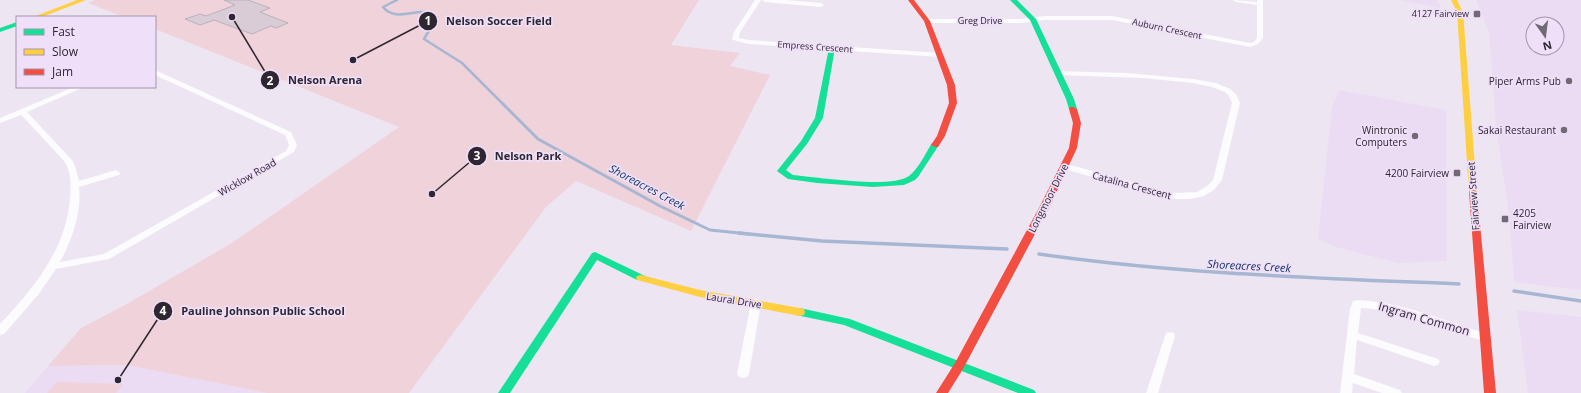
<svg xmlns="http://www.w3.org/2000/svg" width="1581" height="393" viewBox="0 0 1581 393" font-family="'Open Sans',sans-serif">
<style>
.built{fill:#ebdcf4;fill-rule:evenodd}
.green{fill:#f0d2db}
.lines{fill:none;stroke-linecap:round;stroke-linejoin:round}
.stream-far2{stroke:#a7b6d3;stroke-width:2.5}
.stream-far1{stroke:#a7b6d3;stroke-width:3}
.stream{stroke:#a7b6d3;stroke-width:3.5}
.building{fill:#d9ccd7;stroke:#bab1ba}
.street{fill:#fcfbfd;fill-rule:evenodd}
.fast{fill:#16e098;fill-rule:evenodd}
.slow{fill:#ffcf43;fill-rule:evenodd}
.jam{fill:#f24e42;fill-rule:evenodd}
.poi-dot{fill:#716a75;stroke:#efdff9;stroke-width:1.5}
.labels{text-anchor:middle;stroke-width:3.5;stroke-linejoin:round;paint-order:stroke}
.far-poi-label{font-size:9px;fill:#2e2731;stroke:#efdff9;text-anchor:end}
.far-street-label{font-size:9px;fill:#2e2731;stroke:#efdff9}
.poi-label{font-size:10px;fill:#2e2731;stroke:#efdff9;text-anchor:end}
.street-label{font-size:10px;fill:#2e2731;stroke:#efdff9}
.water-label{font-size:11px;font-style:italic;fill:#123562;stroke:#efdff9}
.near-street-label{font-size:12px;fill:#2e2731;stroke:#efdff9}
.leader{fill:none;stroke:#2e2731;stroke-width:1.5}
.callout-dot{fill:#2e2731;stroke:#efdff9;stroke-width:1.5}
.mark-label{font-size:12px;text-anchor:middle;font-weight:bold;fill:#fff}
.callout-label{font-size:11px;text-anchor:middle;font-weight:bold;fill:#2e2731;stroke:#efdff9;stroke-width:3.5;stroke-linejoin:round;paint-order:stroke}
</style>
<rect width="100%" height="100%" fill="#eee5f3"/>
<!-- built -->
<path class="built" d="M1398 0H1437L1441 8Z
M1476 0H1581V290L1514 282 1509 215 1496 126 1489 32ZM1533 24H1557V48H1533Z
M1339 90 1446 110 1447 261 1398 263 1336 247 1318 239 1332 107Z
M1517 310 1581 317V393H1528Z
M127 365 267 393H25L48 366Z"/>
<!-- green -->
<path class="green" d="M95 0H699L671 45 740 53 730 66 770 75 691 231 576 181 546 207 409 393H267L127 365 48 366 81 328 125 305 232 243 399 127 155 29V17H124L88 3Z
M57 382 124 384 116 393H47Z"/>
<g class="lines">
<!-- stream-far2 -->
<path class="stream-far2" d="M397 0 383 7C398 25 420 3 437 17L424 39 462 63 504 105"/>
<!-- stream-far1 -->
<path class="stream-far1" d="M503 104 538 139 660 206 710 230 749 234"/>
<!-- stream -->
<path class="stream" d="M739 233 822 241 1007 249
M1039 254C1178 274 1318 278 1459 284
M1514 291 1581 301"/>
</g>
<!-- building -->
<path class="building" d="M224 0H248L270 8 260 12 288 23 276 28 271 26 252 34 214 20 200 25 185 19 200 14 206 16 235 5Z"/>
<g class="lines">
<!-- street -->
<path class="street" d="M755 0H761L740 32 739 38 749 40 940 53 943 55 940 57 749 44 733 40 732 39 734 32Z
M762 0H786L821 3 824 5 821 7 765 2Z
M1233 0 1257 2V0H1263V38L1258 44 1250 47 1112 20H1045L1021 23H927L924 21 927 19H1021L1045 16H1112L1250 43 1254 42 1257 38V5L1236 2Z
M155 70 291 132 297 145 294 152 109 259 56 269 38 295 4 334 0 335V324C34 288 67 248 70 197 71 186 71 174 66 164 63 159 58 155 54 150 43 138 32 126 21 115L0 123V118L74 87H84L27 112 72 160 75 166 79 181 116 170 120 173 119 175 79 187C82 212 72 240 60 262L104 254 286 151 289 145 285 135 155 75Z
M1055 71 1126 73 1193 79 1216 83 1230 89 1236 94 1240 103 1222 180 1214 190 1204 196 1190 199H1173L1060 168 1059 166 1063 163 1173 193 1197 192 1207 186 1213 180 1232 103 1229 96 1225 92 1212 87 1193 83 1143 78 1058 75 1054 73Z
M756 299 760 300 761 303 749 374 747 377 743 378 739 377 737 374 751 303 752 300Z
M1357 300C1402 302 1445 321 1488 334L1489 337 1488 340 1484 341C1443 329 1404 310 1361 308L1358 333 1438 359 1440 362 1438 365 1434 366 1357 340 1354 374 1400 390 1402 393H1382L1353 383 1352 393H1340L1350 309 1353 301Z
M1170 332 1174 333 1175 336 1158 393H1146L1166 333Z"/>
<!-- fast -->
<path class="fast" d="M1010 0H1017L1036 19 1074 99 1077 109 1076 111H1073L1069 109 1066 99 1030 20Z
M17 22V26L0 32V28Z
M832 46 835 48 823 118 807 144 786 170 793 175C817 177 891 189 909 176 919 168 925 154 932 143H938L939 145 918 177 915 180 904 185 873 187 817 183 788 179 777 171 801 141 815 118 829 48Z
M595 252 645 276 646 278 645 280H637L597 260 510 393H498L592 253Z
M800 308 850 319 1034 390 1036 393H1018L844 325 796 315 795 312 796 309Z"/>
<!-- slow -->
<path class="slow" d="M77 0H86L42 17H33Z
M1451 0H1457L1463 12 1477 192 1473 195 1469 192 1457 12Z
M641 275 700 290 800 308 804 309 805 312 804 315 800 316 700 297 637 280 636 278 637 276Z"/>
<!-- jam -->
<path class="jam" d="M908 0H914L930 21 955 85 957 103 945 136 938 147H935L931 145 937 136 949 103 947 85 924 21Z
M1070 107H1073L1077 109 1081 123 1077 148 1050 206 963 369 948 393H936L955 363 1040 206 1069 148 1073 123 1069 109Z
M1473 189 1477 192 1496 393H1484L1469 192Z"/>
</g>
<!-- markers -->
<g class="poi-dot">
<rect x="1473" y="10" width="8" height="8" rx="2"/>
<circle cx="1569" cy="81" r="4"/>
<circle cx="1564" cy="130" r="4"/>
<circle cx="1415" cy="136" r="4"/>
<rect x="1453" y="169" width="8" height="8" rx="2"/>
<rect x="1501" y="215" width="8" height="8" rx="2"/>
</g>
<g class="labels">
<!-- far-poi labels -->
<g class="far-poi-label">
<text x="1469" y="17">4127 Fairview</text>
</g>
<!-- far-street labels -->
<g class="far-street-label">
<text x="980" y="24">Greg Drive</text>
<text transform="translate(1167 29) rotate(12)" y="3">Auburn Crescent</text>
<text transform="translate(815 47) rotate(4)" y="3">Empress Crescent</text>
</g>
<!-- poi labels -->
<g class="poi-label">
<text x="1561" y="85">Piper Arms Pub</text>
<text x="1407" y="134">Wintronic<tspan x="1407" dy="12">Computers</tspan></text>
<text x="1556" y="134">Sakai Restaurant</text>
<text x="1449" y="177">4200 Fairview</text>
<text x="1513" y="217" text-anchor="start">4205<tspan x="1513" dy="12">Fairview</tspan></text>
</g>
<!-- street labels -->
<g class="street-label">
<text transform="translate(247 177) rotate(-30)" y="4">Wicklow Road</text>
<text transform="translate(1132 185) rotate(15)" y="4">Catalina Crescent</text>
<text transform="translate(1473 196) rotate(-94)" y="4">Fairview Street</text>
<text transform="translate(1048 198) rotate(-63)" y="4">Longmoor Drive</text>
<text transform="translate(734 300) rotate(9)" y="4">Laural Drive</text>
</g>
<!-- water labels -->
<g class="water-label">
<text transform="translate(647 187) rotate(28)" y="4">Shoreacres Creek</text>
<text transform="translate(1249 266) rotate(3)" y="4">Shoreacres Creek</text>
</g>
<!-- near-street labels -->
<g class="near-street-label">
<text transform="translate(1424 319) rotate(16)" y="4">Ingram Common</text>
</g>
</g>
<!-- callouts -->
<path class="leader" d="M353 60L428 21M232 17L270 80M432 194L477 156M118 380L163 311"/>
<g class="callout-dot">
<circle cx="353" cy="60" r="4"/>
<circle cx="232" cy="17" r="4"/>
<circle cx="432" cy="194" r="4"/>
<circle cx="118" cy="380" r="4"/>
<circle cx="428" cy="21" r="10"/>
<circle cx="270" cy="80" r="10"/>
<circle cx="477" cy="156" r="10"/>
<circle cx="163" cy="311" r="10"/>
</g>
<g class="mark-label">
<text x="428" y="25">1</text>
<text x="270" y="85">2</text>
<text x="477" y="160">3</text>
<text x="163" y="315">4</text>
</g>
<g class="callout-label">
<text x="499" y="25">Nelson Soccer Field</text>
<text x="325" y="84">Nelson Arena</text>
<text x="528" y="160">Nelson Park</text>
<text x="263" y="315">Pauline Johnson Public School</text>
</g>
<!-- legend -->
<rect x="16" y="16" width="140" height="72" fill="#efdff9" stroke="#a295a9"/>
<rect x="24" y="29" width="20" height="6" fill="#16e098" stroke="#a295a9"/>
<text x="52" y="36" font-size="12" fill="#2e2731">Fast</text>
<rect x="24" y="49" width="20" height="6" fill="#ffcf43" stroke="#a295a9"/>
<text x="52" y="56" font-size="12" fill="#2e2731">Slow</text>
<rect x="24" y="69" width="20" height="6" fill="#f24e42" stroke="#a295a9"/>
<text x="52" y="76" font-size="12" fill="#2e2731">Jam</text>
<!-- north arrow -->
<g transform="translate(1545 36) rotate(166)"><circle r="19" fill="#efdff9" stroke="#a295a9"/>
<path d="M0-3L7 15L0 10L-7 15Z" fill="#716a75"/>
<text y="-6" font-size="11" font-weight="bold" text-anchor="middle" fill="#2e2731">N</text>
</g>
</svg>
